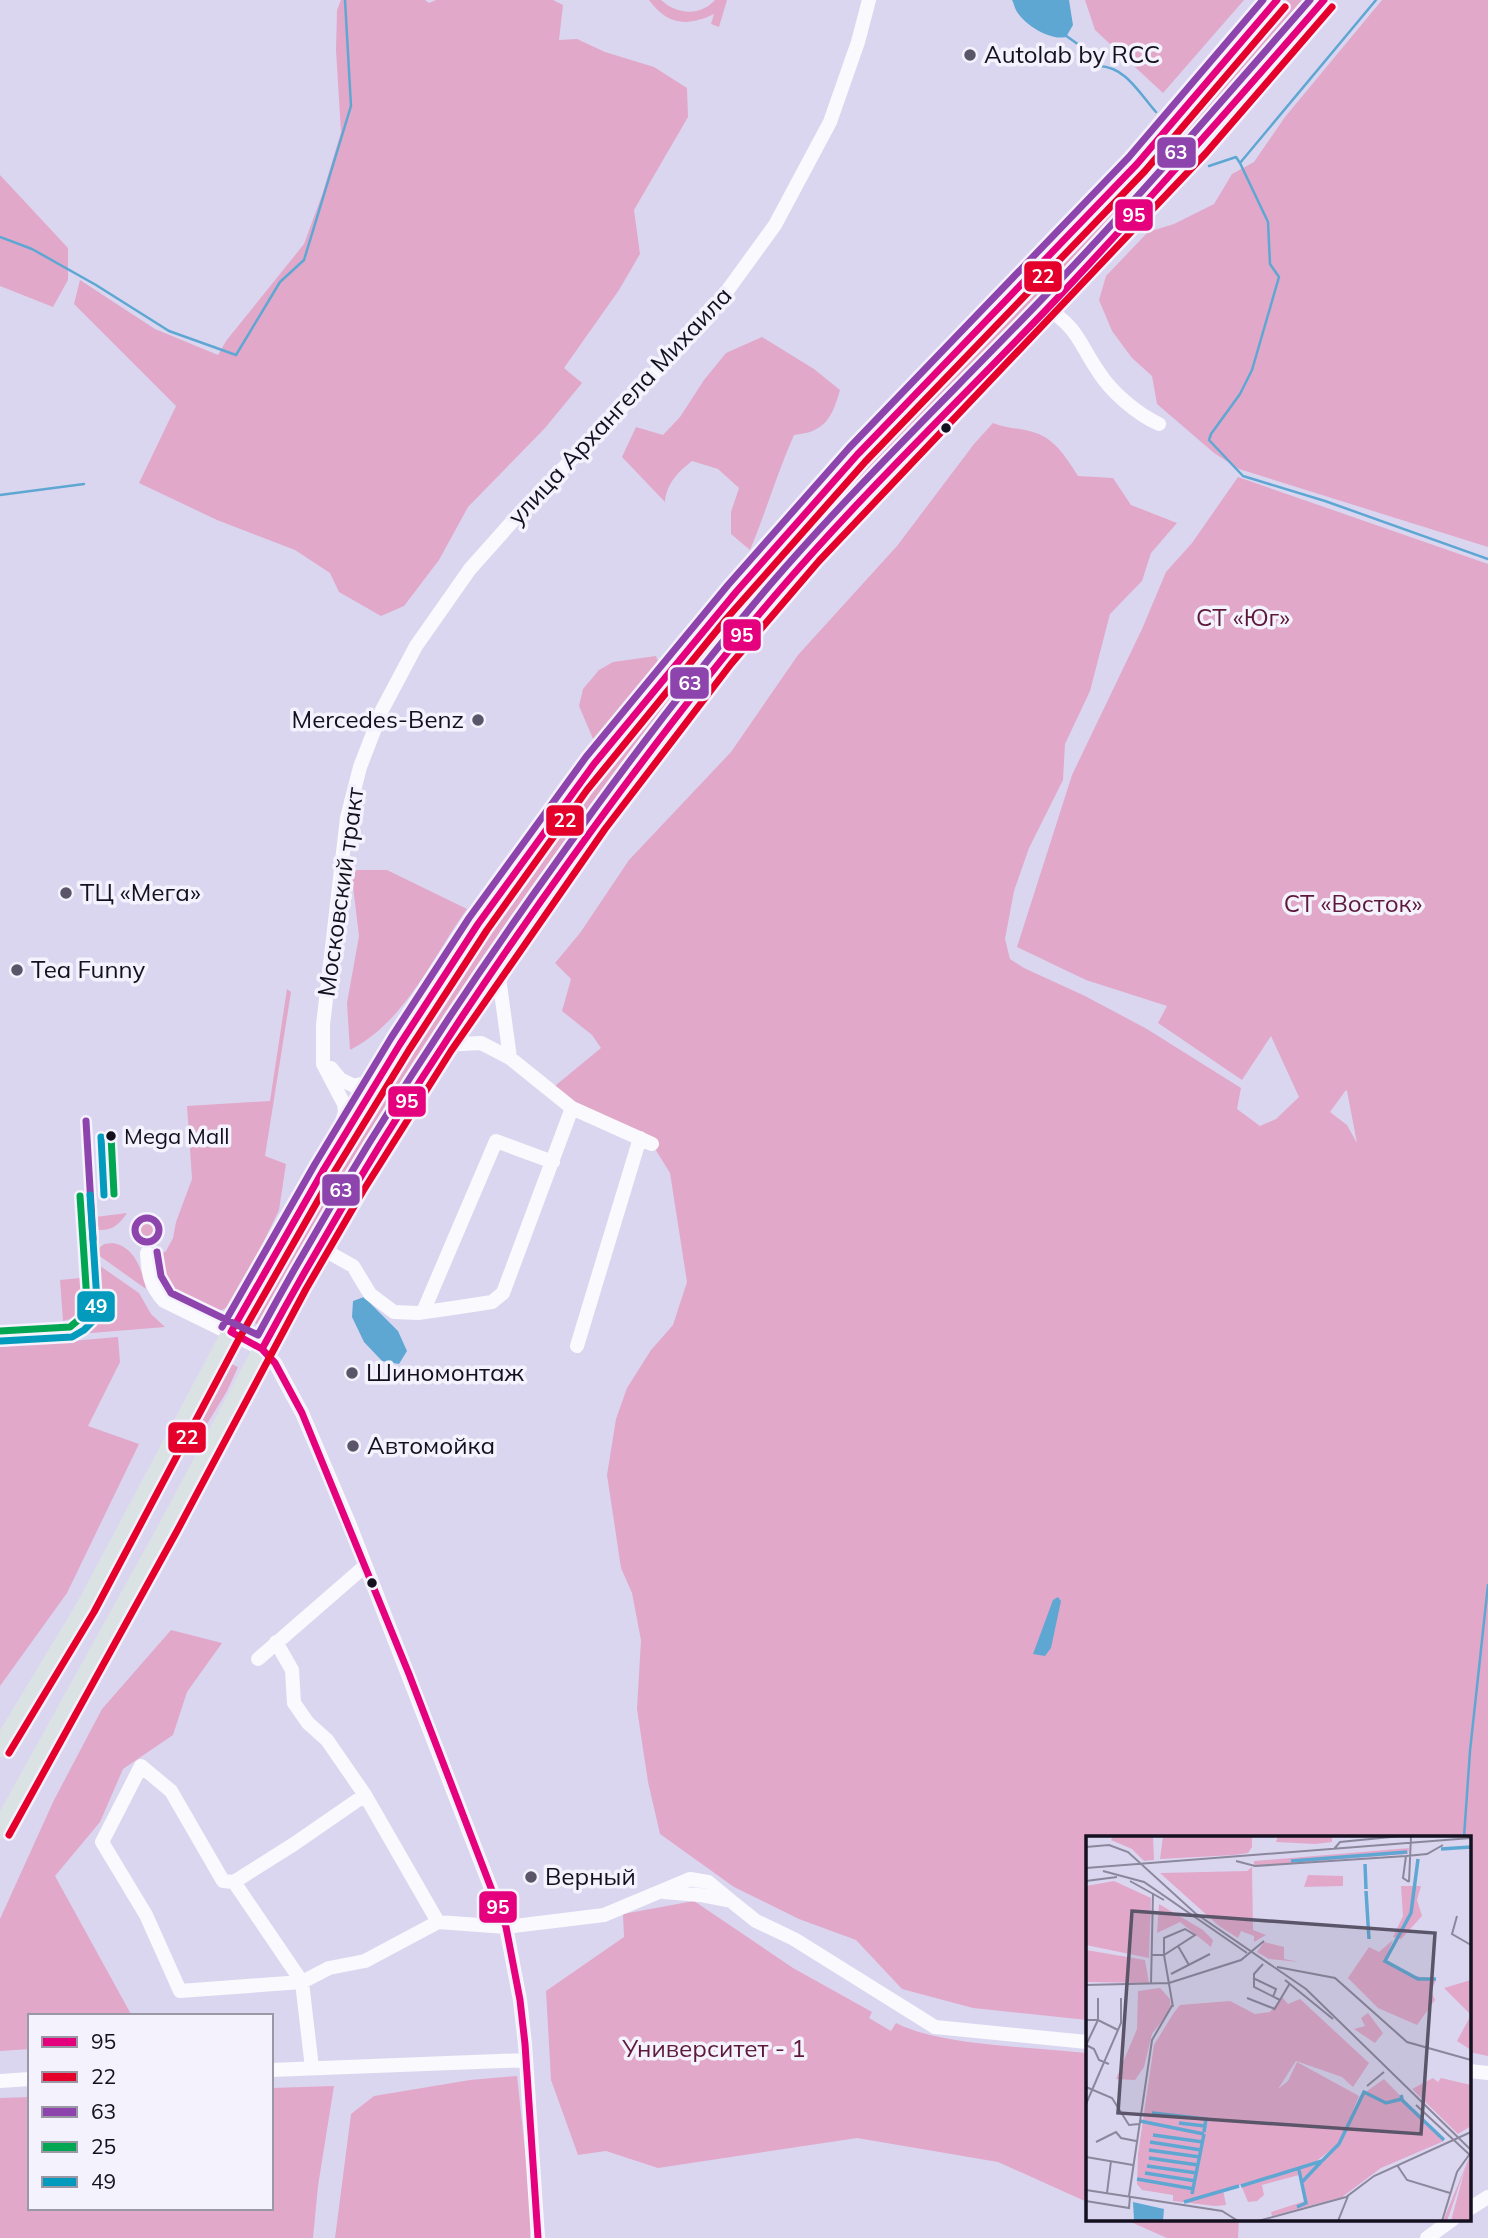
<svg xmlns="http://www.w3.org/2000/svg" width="1488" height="2238" viewBox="0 0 1488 2238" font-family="Mulish,sans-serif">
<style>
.green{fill:#e1a8ca;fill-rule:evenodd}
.water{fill:#5fa7d3}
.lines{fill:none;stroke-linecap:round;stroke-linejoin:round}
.stream{stroke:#5fa7d3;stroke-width:2.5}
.minor{stroke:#faf9fd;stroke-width:14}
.major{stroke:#dae2e4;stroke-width:18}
.bus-1-casing{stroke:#f4f2fc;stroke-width:12}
.bus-2-casing{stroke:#f4f2fc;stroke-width:12}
.bus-3-casing{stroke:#f4f2fc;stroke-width:12}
.bus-4-casing{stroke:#f4f2fc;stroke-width:12}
.bus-5-casing{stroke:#f4f2fc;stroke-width:12}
.bus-1{stroke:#e5007d;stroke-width:7}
.bus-2{stroke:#e4002b;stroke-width:7}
.bus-3{stroke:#8e44ad;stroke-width:7}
.bus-4{stroke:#00a651;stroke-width:7}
.bus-5{stroke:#029abd;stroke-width:7}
.poi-dot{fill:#5a5569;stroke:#f4f2fc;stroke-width:2.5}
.bus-dot{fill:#141020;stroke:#f4f2fc;stroke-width:2.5}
.labels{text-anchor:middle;stroke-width:7;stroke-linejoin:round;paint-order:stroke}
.bus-label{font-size:22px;fill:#141020;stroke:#f4f2fc;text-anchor:start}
.poi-label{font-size:24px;fill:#141020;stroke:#f4f2fc;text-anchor:start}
.street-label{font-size:24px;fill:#141020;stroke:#f4f2fc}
.park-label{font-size:24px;fill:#5e183a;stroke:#f4f2fc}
.inset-river{fill:none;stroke:#5fa7d3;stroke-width:3.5}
.inset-road{fill:none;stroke:#8b879d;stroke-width:2}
.view{fill:#5a5569;fill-opacity:0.15;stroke:#5a5569;stroke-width:3.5}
.inset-edge{fill:none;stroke:#141020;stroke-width:3.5}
.line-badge{stroke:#f4f2fc;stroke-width:2.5}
.badge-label{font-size:19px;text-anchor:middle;font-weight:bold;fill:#fff}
</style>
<rect width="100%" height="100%" fill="#dbd6f0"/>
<!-- green -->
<path class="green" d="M341 0H425L429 3 436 0H553L563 5 559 40 577 39 605 52 654 67 687 88 688 117 634 210 640 254 619 290 564 368 582 383 545 428 468 507 439 560 404 606 381 616 339 592 330 573 295 550 217 520 139 483 176 406 74 304 80 280 155 329 218 355 226 341 304 244 322 195 341 132 336 50 337 10Z
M649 0H661C676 14 700 17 715 0H727L719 27 711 24 714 14C687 27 667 25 649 0Z
M1085 0H1244L1163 93 1095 30Z
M1287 0H1309L1186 146 1096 241 1054 289 951 396 919 424 828 518 626 759 513 913 399 1088 326 1209 262 1327 253 1322 284 1259 338 1173 363 1126 439 996 471 946 604 763 789 542 868 455 942 379 1003 320 1181 129Z
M1382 0H1488V547L1239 469 1214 453 1157 404 1152 376 1132 358 1112 331 1099 300 1106 276 1148 232 1174 224 1214 204 1232 174 1254 162 1285 117Z
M0 175 68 248V280L53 307 0 286Z
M762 337 814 369 840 390C832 418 825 432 794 435 777 473 766 512 750 550L731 534V512L739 488 718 469 692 461C679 471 666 484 665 502L622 457 636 427 663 435 680 417 704 380 726 353Z
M993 423C1008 429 1022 428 1036 433 1055 439 1068 460 1078 476L1113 478 1131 505 1177 523 1151 553 1142 581 1110 614 1090 691 1065 744 1063 780 1029 848 1014 891 1005 939 1010 959 1024 968 1085 996 1147 1029 1241 1088 1237 1109 1260 1126 1276 1119 1299 1097 1271 1036 1242 1080 1158 1023 1167 1006 1086 980 1017 947 1072 775 1142 629 1166 572 1192 543 1238 477 1488 564V2056L1469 2052V1837H1087V2020L973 2008 902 1989 856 1940 799 1919 734 1887 660 1834 648 1782 637 1709 641 1640 632 1593 621 1568 607 1475 616 1419 627 1388 651 1350 673 1325 687 1282 670 1173 652 1144 550 1090 601 1048 592 1035 562 1011 571 979 555 963 580 933 629 860 731 752 798 655 897 546 974 444ZM1346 1090 1347 1091 1357 1143 1347 1125 1330 1112Z
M656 656 659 665 598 744 594 741 579 706 583 689 599 670 613 662Z
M351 870H387L467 909C432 958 406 1021 350 1050L347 1003 359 936Z
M287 989 291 992 265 1156 286 1164 279 1210 234 1303 210 1317C195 1308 160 1292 158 1272 158 1267 160 1260 161 1254L166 1251 173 1238 176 1222 192 1179 187 1106 270 1101Z
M127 1213C119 1225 112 1231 97 1230L87 1218Z
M134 1230a14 14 0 1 1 28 0a14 14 0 1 1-28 0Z
M113 1243C135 1247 142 1270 146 1289L94 1252 104 1244Z
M90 1259 139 1293 151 1314 165 1327 79 1334C97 1306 92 1291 90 1259Z
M80 1278C82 1293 84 1305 75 1318L63 1321 60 1280Z
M118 1337 120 1362 88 1426 139 1444 67 1593 0 1686V1347Z
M227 1362 238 1367 227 1391 195 1444 190 1442Z
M171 1630 222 1643 187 1692 173 1735 123 1769 100 1822 55 1876 132 2016H30V2049L0 2051V1919L54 1800 102 1709Z
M694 1901 793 1968 872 2012 869 2018 891 2031 896 2023C941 2046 1033 2047 1086 2053L1087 2202 998 2162 857 2138 658 2168 606 2151 578 2155 551 2080 546 1991 624 1937 623 1914Z
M517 2076 532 2215 530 2238H335L351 2114 374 2096 470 2080Z
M334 2086 318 2186 313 2238H0V2098L30 2097V2208H271V2088Z
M1124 2219H1239L1238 2238H1167Z"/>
<!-- water -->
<path class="water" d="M1012 0H1069L1073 25 1066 37C1050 41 1023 24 1016 10 1014 7 1014 3 1012 0Z
M364 1297 398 1331 407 1351 399 1364 382 1361 364 1342 352 1317 353 1301Z
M1058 1597 1061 1601 1051 1648 1045 1656 1033 1654 1053 1600Z"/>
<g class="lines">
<!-- stream -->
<path class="stream" d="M1065 35 1079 45 1099 66C1126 67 1139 93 1156 112
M1240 163 1376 0
M1209 166 1236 157 1240 163 1268 222 1270 264 1279 277 1252 370 1240 394 1211 434 1209 440 1243 476 1325 501 1488 559
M0 237 32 249 96 285 169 331 236 355 280 282 304 260 351 106 345 0
M0 495 84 484
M1464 1837 1470 1751 1488 1585"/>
<!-- minor -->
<path class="minor" d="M1047 309C1078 327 1080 345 1098 371 1111 392 1137 414 1159 424
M497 963 510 1058
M442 1045 481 1043 510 1058 572 1108 652 1144
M331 1068 340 1079 354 1086 365 1083 377 1070
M338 1135 345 1112 344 1104 323 1064V1025L347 818 360 767 382 710 416 646 470 569 519 514 706 320 775 225 830 122 858 42 869 0
M319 1247 353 1266 370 1294 394 1312 418 1313 453 1308 492 1302 503 1293 572 1108
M147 1253C148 1273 150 1286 164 1301L262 1349 275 1363 302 1413 349 1523 506 1927 520 2000 525 2044 538 2238
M423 1312 496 1141 553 1162
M577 1346 640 1138
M276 1642 292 1670 294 1703 308 1723 327 1740 365 1795 438 1922
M258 1659 365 1566
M234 1882 294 1844 365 1795
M664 1892 700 1895 731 1901 756 1921 794 1939 935 2027 1087 2042
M312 2068 302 1982 234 1882 223 1881 171 1791 141 1766 102 1842 146 1915 180 1991 302 1982 329 1968 365 1961 438 1922 506 1927 604 1915 690 1879 708 1882 731 1901
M271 2070 526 2060
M1469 2071 1488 2073
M0 2081 30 2079
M1469 2209 1488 2197
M1427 2238 1453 2219"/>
<!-- major -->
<path class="major" d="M0 1748 85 1607 231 1332 324 1169 400 1044 478 924 579 784 719 611 857 455 1137 164 1277 0
M0 1830 168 1526 297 1284 354 1186 442 1045 597 823 723 657 811 554 1131 218 1198 146 1324 0"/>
<!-- bus-1 casing -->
<g class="bus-1-casing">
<path id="bus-1" d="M262 1349C354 1179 458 1016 571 859 637 767 705 677 778 592 863 493 957 403 1047 309 1142 209 1233 105 1324 0
M538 2238 525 2044 520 2000 506 1927 409 1674 302 1413 275 1363 262 1349 231 1332 324 1169 400 1044 478 924 594 764 736 592 857 455 1137 164 1277 0"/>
</g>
<!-- bus-2 casing -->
<g class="bus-2-casing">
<path id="bus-2" d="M9 1753 94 1612 240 1337 333 1174 409 1050 487 930 587 790 727 618 865 462 1145 171 1285 7
M9 1835 177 1531 306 1289 363 1191 451 1051 605 829 731 664 819 561 1206 153 1332 7"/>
</g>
<!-- bus-3 casing -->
<g class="bus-3-casing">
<path id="bus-3" d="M86 1121 93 1239
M135 1230a12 12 0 1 1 24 0a12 12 0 1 1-24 0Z
M157 1252 161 1276 171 1293 258 1335C348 1169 450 1010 560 857 626 764 695 673 769 586 855 486 950 395 1041 300 1134 203 1222 101 1310 0
M222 1327 315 1164 391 1038 469 918 586 757 728 585 849 448 1129 157 1263 0"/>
</g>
<!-- bus-4 casing -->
<g class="bus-4-casing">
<path id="bus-4" d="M111 1136 114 1194
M0 1331 70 1327 82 1317 87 1301 80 1196"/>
</g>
<!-- bus-5 casing -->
<g class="bus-5-casing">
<path id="bus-5" d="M101 1137 104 1195
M1 1341 72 1337 84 1330 92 1322 97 1301 90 1195"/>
</g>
<!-- bus-1 -->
<use href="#bus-1" class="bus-1"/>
<!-- bus-2 -->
<use href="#bus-2" class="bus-2"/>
<!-- bus-3 -->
<use href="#bus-3" class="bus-3"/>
<!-- bus-4 -->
<use href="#bus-4" class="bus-4"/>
<!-- bus-5 -->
<use href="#bus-5" class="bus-5"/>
</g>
<!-- markers -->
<g class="poi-dot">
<circle cx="970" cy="55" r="7"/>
<circle cx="478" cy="720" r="7"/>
<circle cx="66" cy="893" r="7"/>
<circle cx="17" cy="970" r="7"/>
<circle cx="352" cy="1373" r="7"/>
<circle cx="353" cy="1446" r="7"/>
<circle cx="531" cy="1877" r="7"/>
</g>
<g class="bus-dot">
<circle cx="946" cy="428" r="6"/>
<circle cx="111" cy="1136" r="6"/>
<circle cx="372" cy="1583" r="6"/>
</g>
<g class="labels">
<!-- bus labels -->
<g class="bus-label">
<text x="124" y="1144">Mega Mall</text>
</g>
<!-- poi labels -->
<g class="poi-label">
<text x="984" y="63">Autolab by RCC</text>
<text x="464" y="728" text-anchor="end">Mercedes-Benz</text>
<text x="80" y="901">ТЦ «Мега»</text>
<text x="31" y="978">Tea Funny</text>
<text x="366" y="1381">Шиномонтаж</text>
<text x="367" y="1454">Автомойка</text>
<text x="545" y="1885">Верный</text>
</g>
<!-- street labels -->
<g class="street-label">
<text transform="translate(620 406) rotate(-47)" y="8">улица Архангела Михаила</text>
<text transform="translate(341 892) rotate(-82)" y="8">Московский тракт</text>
</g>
<!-- park labels -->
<g class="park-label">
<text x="1243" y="626">СТ «Юг»</text>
<text x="1353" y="912">СТ «Восток»</text>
<text x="714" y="2057">Университет - 1</text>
</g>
</g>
<!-- overview -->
<g transform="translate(1086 1836)">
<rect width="385" height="385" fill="#dbd6f0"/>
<path d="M27 0H67L68 24 58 25 46 13 25 4ZM77 0H166V11L162 17 149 19 74 23ZM192 0H246V6L229 8 190 6ZM323 12 322 18 168 30V25ZM166 31 167 94 180 99 168 106V100L155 95 152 102 133 90 74 37 161 35ZM222 39 257 40V50L218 51ZM28 45 65 62 63 122 0 109V50ZM315 50H335L331 64 336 80 315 103 307 101 317 80ZM73 68 117 94 127 104 125 111 94 86 71 97ZM307 104 299 123 320 138 350 144 345 155 349 164 331 189 292 172 262 142 283 111 293 116ZM178 106 198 111V123L213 126 183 123 171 116ZM0 114 59 124 63 147 0 146ZM385 144V214L371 205 385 179 358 152ZM74 152 84 163 85 173 66 198 58 231 49 244 30 243 51 193 52 155ZM196 161 202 168 214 163 283 227 267 251 256 241 210 225 192 253 202 245 211 226 273 260 253 308 224 330 236 327 255 308 274 260 298 243 358 305 295 332 256 361 186 380 185 376 219 365 213 339 176 349 178 359 171 365 162 366 155 349 137 353 140 369 129 370 87 365V359L56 354 51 348 52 318 68 209 87 178 94 169 144 165 169 178 184 176ZM282 177 297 197 289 207 268 193 279 190 275 182ZM347 242 352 246 355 242 385 249V290L372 298 326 253ZM383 322 385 385H365L379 333 361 385H357Z" fill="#e1a8ca"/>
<path d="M47 366 78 373 77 385H48Z" fill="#5fa7d3"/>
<path class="inset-river" d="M355 13 385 11M332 23 325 77 299 125 332 143H350M205 25 321 16M279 28 280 53M280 55 283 103M316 264 358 304M66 277 120 283 118 296M54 285 118 298M93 287 119 290M67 299 117 306M64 306 115 314M63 314 114 321M63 322 112 329M61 330 111 337M59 337 110 345M51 343 108 353M216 346 235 326M155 350 236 325 253 308 278 256 300 267 316 263 315 259M106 358 118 298M98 366 153 350M211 371 220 367 213 334"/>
<path class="inset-road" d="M0 11 23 9 42 16 109 77 220 153 385 314M248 13 254 6 315 0M320 20 317 42 323 46M150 25 169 30 320 20 341 18 357 9M0 32 385 2M17 35 58 46 161 117M0 45 31 41M44 45 78 64M323 46 325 0M371 80 366 98 385 109M92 110 103 129M66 119H78L109 99 99 93 78 102V119L87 171M177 128 168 138V151L194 164M191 131 249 142 321 206 385 224M85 138 124 118M167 142 190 153 187 161M199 144 247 183M65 148 67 57M0 149 83 147 155 124 178 105M12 162V184L0 209 8 213 13 224 23 228M161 162 189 173M188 174 204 147M0 184H12L32 194M281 250 298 236M0 251 26 262 43 289 53 288M0 268 35 187V162M330 269 385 320M10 306 30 296 35 302 50 305M0 321 47 329M311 329 321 344 364 357M0 354 136 375 152 385M21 357 25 325M43 360 66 204 87 168M0 365 43 372 44 360M172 385 260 361 288 340 385 296M252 385 262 360M356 385 371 336 383 319"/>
<path class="view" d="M46 75 349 97 335 298 32 277Z"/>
<rect width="385" height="385" class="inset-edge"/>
</g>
<g class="line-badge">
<rect x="1156" y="136" width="41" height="33" rx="7" fill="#8e44ad"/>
<rect x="1114" y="198" width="40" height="34" rx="7" fill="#e5007d"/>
<rect x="1023" y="260" width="40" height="33" rx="7" fill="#e4002b"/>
<rect x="722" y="618" width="40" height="34" rx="7" fill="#e5007d"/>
<rect x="669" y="666" width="41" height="34" rx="7" fill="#8e44ad"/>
<rect x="545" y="804" width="40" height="33" rx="7" fill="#e4002b"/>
<rect x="387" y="1085" width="40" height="33" rx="7" fill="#e5007d"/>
<rect x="321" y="1173" width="40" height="34" rx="7" fill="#8e44ad"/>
<rect x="76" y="1290" width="40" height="33" rx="7" fill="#029abd"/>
<rect x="167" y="1421" width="40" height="33" rx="7" fill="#e4002b"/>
<rect x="478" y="1890" width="40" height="34" rx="7" fill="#e5007d"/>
</g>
<g class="badge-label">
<text x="1176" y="159">63</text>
<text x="1134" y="222">95</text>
<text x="1043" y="283">22</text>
<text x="742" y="642">95</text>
<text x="690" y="690">63</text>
<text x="565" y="827">22</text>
<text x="407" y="1108">95</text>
<text x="341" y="1197">63</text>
<text x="96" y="1313">49</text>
<text x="187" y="1444">22</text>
<text x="498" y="1914">95</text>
</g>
<!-- legend -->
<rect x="28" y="2014" width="245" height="196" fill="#f4f2fc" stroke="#9a98a4" stroke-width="2"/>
<rect x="42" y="2037" width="35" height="10" fill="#e5007d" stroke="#9a98a4" stroke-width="2"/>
<text x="91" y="2049" font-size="21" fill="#141020">95</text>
<rect x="42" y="2072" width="35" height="10" fill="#e4002b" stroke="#9a98a4" stroke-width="2"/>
<text x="91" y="2084" font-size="21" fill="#141020">22</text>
<rect x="42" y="2107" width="35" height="10" fill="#8e44ad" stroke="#9a98a4" stroke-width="2"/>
<text x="91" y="2119" font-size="21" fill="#141020">63</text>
<rect x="42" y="2142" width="35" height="10" fill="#00a651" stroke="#9a98a4" stroke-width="2"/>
<text x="91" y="2154" font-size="21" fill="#141020">25</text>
<rect x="42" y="2177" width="35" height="10" fill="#029abd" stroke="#9a98a4" stroke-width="2"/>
<text x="91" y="2189" font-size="21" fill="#141020">49</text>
</svg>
